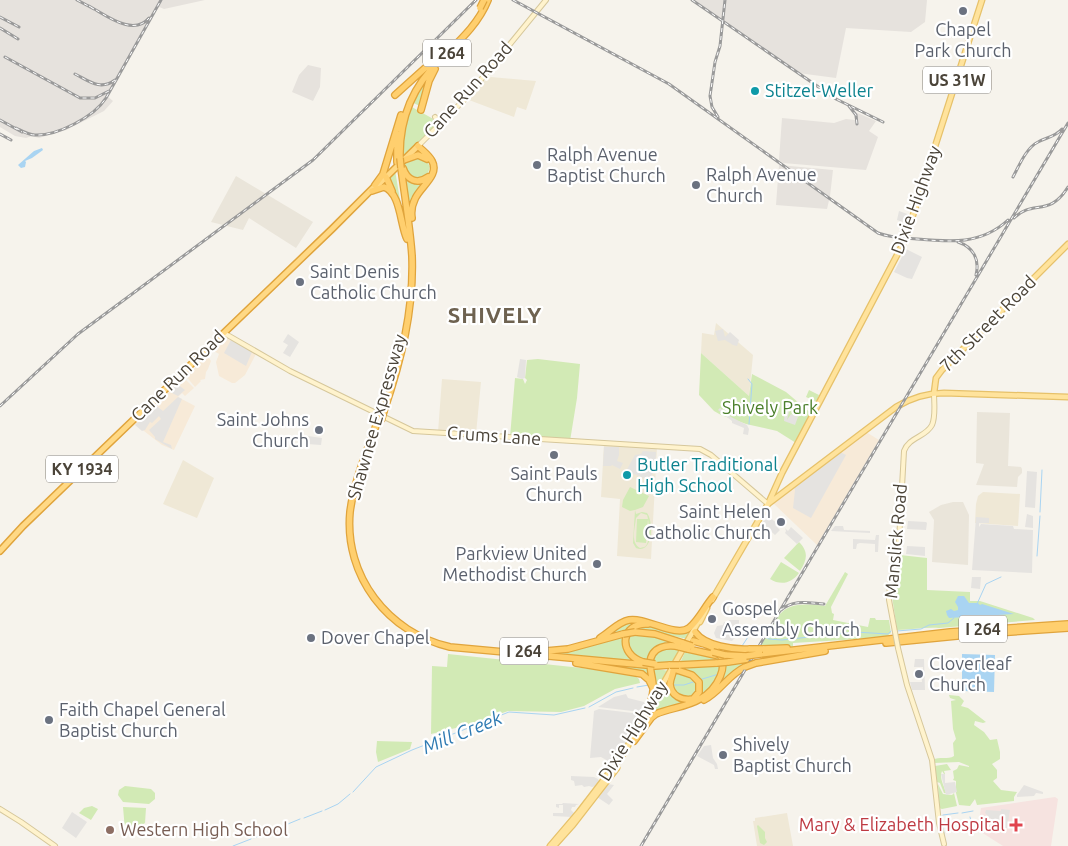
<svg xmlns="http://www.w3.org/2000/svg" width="1068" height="846" viewBox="0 0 1068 846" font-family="Ubuntu,sans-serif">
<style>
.residential{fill:#eae5da}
.commercial{fill:#f7ead8}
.industrial{fill:#e6e2dd}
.education{fill:#efe8d6}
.medical{fill:#f6e3e0}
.green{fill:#d2eab5;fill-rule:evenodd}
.parking{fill:#e5e3e0}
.water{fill:#a9d4f2}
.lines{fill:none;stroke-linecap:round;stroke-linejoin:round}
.stream{stroke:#a9d4f2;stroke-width:1}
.secondary-casing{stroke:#d6c79b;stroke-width:6}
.primary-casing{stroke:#e6c16a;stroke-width:7}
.trunk-casing{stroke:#e0a43c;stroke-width:8}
.motorway-casing{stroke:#e0a43c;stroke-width:8}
.secondary{stroke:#fff3cd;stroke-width:4}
.primary{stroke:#ffe39c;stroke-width:4.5}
.trunk{stroke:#ffd985;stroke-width:5}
.motorway{stroke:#ffcf6e;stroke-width:5.5}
.rail-casing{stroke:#9a9a9a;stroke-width:3}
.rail{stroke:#fff;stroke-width:1;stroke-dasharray:4;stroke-linecap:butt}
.secondary-bridge-casing{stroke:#d6c79b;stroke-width:6;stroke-linecap:butt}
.motorway-bridge-casing{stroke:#e0a43c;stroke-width:8;stroke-linecap:butt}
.secondary-bridge{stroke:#fff3cd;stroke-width:4}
.motorway-bridge{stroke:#ffcf6e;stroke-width:5.5}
.worship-dot{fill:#6b7280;stroke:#fff;stroke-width:2}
.culture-dot{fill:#0f9aa8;stroke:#fff;stroke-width:2}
.health-dot{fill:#e0444e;stroke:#fff;stroke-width:2}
.education-dot{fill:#8d6e63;stroke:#fff;stroke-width:2}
.labels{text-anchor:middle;stroke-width:4.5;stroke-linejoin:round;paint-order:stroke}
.shield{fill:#fff;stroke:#817c74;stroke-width:1}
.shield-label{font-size:16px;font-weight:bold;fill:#4b4439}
.worship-label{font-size:18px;fill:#5b616d;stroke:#fff;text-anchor:start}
.street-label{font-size:18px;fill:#4b4439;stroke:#fff}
.culture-label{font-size:18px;fill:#0d838f;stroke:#fff;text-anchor:start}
.park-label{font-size:18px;fill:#4a7f2a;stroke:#fff}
.health-label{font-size:18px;fill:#be3a42;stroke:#fff;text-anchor:end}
.education-label{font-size:18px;fill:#785e54;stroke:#fff;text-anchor:start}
.water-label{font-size:19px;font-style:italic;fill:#2e7ab2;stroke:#fff}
.district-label{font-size:22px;font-weight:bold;letter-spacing:1px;fill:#6e6250;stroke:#fff}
</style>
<rect width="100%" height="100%" fill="#f6f3ec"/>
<!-- residential -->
<path class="residential" d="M236 176 313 222 296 248 249 218 243 230 211 222Z
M977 412 1010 413 1008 466 1021 467 1022 469V473L1018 477 1017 487 976 485 984 464 976 463Z
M953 502H963L969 515 968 565 932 562 934 520 929 512 941 505Z"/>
<!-- commercial -->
<path class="commercial" d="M225 337 256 354 245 375 235 383H232L219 376 216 362 219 354 212 350Z
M207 355 211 361 208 369 206 372 205 379 200 380 201 381 195 387 185 375 190 370 192 372V371L199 364 198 363Z
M184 378 194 388 185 396 182 393 178 397 195 406 174 450 162 445 135 424 176 383 179 384 180 380Z
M866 432 879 440 817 545 773 503Z"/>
<!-- industrial -->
<path class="industrial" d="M0 0H160L107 96 113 101 104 111 66 130 39 138 32 136 26 138 15 136 0 127Z
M161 0H205L164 9 157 6Z
M692 0H927L925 22 911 32 846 28 836 78 798 73Z
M308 65 321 68 320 87 313 101 292 92 299 75Z
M853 111 876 121 869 131 878 137 866 170 783 163 779 160 782 118 834 123 846 119 855 120Z
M779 165 833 170 830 196 827 209 776 205Z"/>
<!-- education -->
<path class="education" d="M491 77 536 81 526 110 517 107 514 117 469 100 483 82Z
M716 323 753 355 749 396 701 353 702 333 714 335Z
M442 379 481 382 476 434 438 432Z
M604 444 657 447 651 559 617 556 620 499 601 497Z
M183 460 214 478 197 518 163 504Z
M983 492 1020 494 1018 526 975 523 976 504 978 496Z
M787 813 793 846H757L753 821H755V818Z"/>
<!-- medical -->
<path class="medical" d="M1055 797 1058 799 1051 846H1003L981 832 978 828 981 808Z"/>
<!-- green -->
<path class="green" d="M430 73 420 106 411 102Z
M410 106 437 121 435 126 403 157 402 143Z
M414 156 426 159 430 167 427 176 414 180 404 168 403 164Z
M395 170 402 212 388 178Z
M403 173 407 178 425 180 410 215Z
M701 353 749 396 752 374 786 392 812 414 796 443 777 431 746 424 721 415 714 411 699 395Z
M538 359 580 364 577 398 570 441 510 437 515 378 523 379 525 384 527 380 525 378 527 360Z
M809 390 819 395 817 402 806 397Z
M630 487 649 496 643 507 635 510 636 514 642 512 647 513C654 522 653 555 636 548L633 543 635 510 630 511 622 507 623 500ZM641 513 647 515C649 520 650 539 647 544 645 548 643 547 640 548 630 543 635 528 636 518Z
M637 519H648L646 543 636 542Z
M799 542C809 552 807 560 800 571L784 558Z
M900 555 927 558V590L970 592V601H980L1033 618 1035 620 939 628C925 627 911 630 897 630L892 596Z
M781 562 799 573C792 583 781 586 770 579Z
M845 572 848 574 831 607 832 613 834 614 833 620 868 627 870 618H875L876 620H889L891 633 887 636 876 638 793 643V647L759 648C780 612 780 600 825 606Z
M640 621 628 631 607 636 620 624Z
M695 622 687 639 655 632 631 631 644 625 680 631Z
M626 635 624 642 638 662 548 654 565 652Z
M628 635H652L682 644 660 646 649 662 639 660 627 648Z
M665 648 681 649 673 663H652L658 651Z
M686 650 721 658V661L680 663Z
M448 654 601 670 635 676 639 679 640 683 615 689 584 706 561 712 508 711 468 725 431 734 432 666 447 667Z
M578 661 649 668 650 678 647 675Z
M749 661 747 664 713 690 724 664Z
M722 664 719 676 701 698 650 715 669 682 671 691 690 700 701 685 680 668Z
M652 668 669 671 654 698Z
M676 671 693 676 699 688 691 698 677 694 671 683Z
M949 695 959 696 964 701 961 706 968 708 986 722 983 723 975 721 974 725 984 732 990 740 997 739 1000 752V759L992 764 997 770V778L993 781 1001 790 1017 792 1014 797V801L977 805 975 799 970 806 959 805 956 793V781L953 780 954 778 953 771 957 769 959 765 969 767V766L959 762 934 763 933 760C939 756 948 760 954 756L953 743 956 739 953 729 951 701 956 700 950 698Z
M377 741 412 742 410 749 378 762 376 752Z
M947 764 951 770 944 771 945 774H944L942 771C939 778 944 785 946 793H944L940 783 937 782 935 766Z
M938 784 943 794 952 795 954 793 957 806 942 809 939 808Z
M125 786 151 789 155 793V799L149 804 123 802 118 795 119 790Z
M92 806 98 809 91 820 79 813 84 808Z
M123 807 146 808 145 823 138 827 125 830Z
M758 825 765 832V838L767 842 764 845 760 843 757 826Z"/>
<!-- parking -->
<path class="parking" d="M899 211 910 215 908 224 897 220Z
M906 249 922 257 912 279 907 278 894 272Z
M723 329 725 337 730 332 739 340 737 346 733 345 725 340 718 341 715 331Z
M288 334 299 342 290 357 283 353 288 345 283 342Z
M231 340 252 352 246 366 224 353Z
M520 359 526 360 525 378 522 379 517 377Z
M177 384 185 390 178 396 172 393 171 388Z
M178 397 182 399 163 442 171 445 172 449 155 439V437L149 430 161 419 159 416 152 423 150 422 145 430 142 431 135 425 145 416V414L154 404 163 411Z
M720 408 731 417 747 425 749 429 748 435 743 434 744 428 732 423V421L718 410Z
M785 411 789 412 787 420 791 414 798 417 795 425 784 421Z
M308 436 322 438 321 445 307 444Z
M604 447H619V455L617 461 623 463 620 469 612 465 611 466H603Z
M643 451 656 452 655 469 649 480 626 471 635 455 641 454Z
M840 452 846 455 811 518 793 508 795 490 794 488Z
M1027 471 1037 472 1035 508 1025 507Z
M1027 514 1033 516V528L1025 527Z
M766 515 777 523 775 525 780 530 775 535 762 523 768 517Z
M976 517 989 518V523H979V527L981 524 1013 526 1014 529 1033 530 1032 573 972 570Z
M908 521 926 522 927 523 926 530 907 529Z
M835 526H843L844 530 870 531V533L831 531Z
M791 527 803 538 797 544 785 533 786 531 785 528 788 531Z
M876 535H879L878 552H875V544L860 543 857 544 856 549H853V539L875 540Z
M907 546 925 547V556L906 554Z
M972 577H981L980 589 971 588Z
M729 620H739V633L732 641 716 638 714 633 717 626 723 625 724 622H729Z
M915 659H924L925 690H912L910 682H922L921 671H923V667H914Z
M626 694 628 698 644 702 645 705 641 712 598 707 614 697Z
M599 709 641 714 633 726 634 728 618 758 608 761 601 757 590 758 594 711Z
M711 745 713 758 717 764 718 769H715L714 765 697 756 704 746Z
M941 774H945V783L955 782 957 792 946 795Z
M571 776 594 777 598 779 600 782 596 786 592 787 589 786 584 787 582 785 575 786 574 781 571 780Z
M608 784 614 785 607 794 613 800 609 805 597 797Z
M1024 785 1043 792V794L1036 793 1034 796 1017 797V795Z
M563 803 579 804 576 805 575 807H572L571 810 575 814 572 817 553 816V813H563V805H559V808L556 807V804H562Z
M1001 809 1010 810 1007 828 999 827 985 813 986 810 1001 811Z
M72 812 87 822 76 838 62 828Z"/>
<!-- water -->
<path class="water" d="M42 148 43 150 32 158 25 161 26 162 25 167 21 168 18 165 34 151Z
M958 596H964L969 603H978L980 605 982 604 1014 614 949 618 947 615 946 611 951 609 954 611 958 610V607L955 602Z
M962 654 995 655 994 692 962 691Z"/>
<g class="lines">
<!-- stream -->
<path class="stream" d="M748 379 752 384 749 424
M1040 512 1042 470
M1037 556 1040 516
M977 604 986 584 1001 577
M897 631 921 629 929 625 948 623 954 618
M742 646 748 637 753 634H759L769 639 782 640 855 632 888 634 891 631
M699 680 719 674
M673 685H684L696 681
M637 687 649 685
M589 707 616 692 633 688
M353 792 376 767 412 750 509 712 554 715 585 708
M325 810 338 804 350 794
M962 813 973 811
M943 815 958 813
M942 816 944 834
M970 817 971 821
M304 818 322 811
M254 838 300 819
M233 846 251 839"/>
<!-- secondary casing -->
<g class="secondary-casing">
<path id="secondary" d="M435 117 438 122 437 126
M418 146 466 98 546 0
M224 333 290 371 413 431 700 449 711 455 768 504
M895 632 889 600 890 583 899 541 904 451C909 437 926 437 932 425 936 416 934 403 934 393
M898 648 907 685 932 760 939 823 944 844
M0 809 21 822 55 846"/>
</g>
<!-- primary casing -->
<g class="primary-casing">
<path id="primary" d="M934 393 936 378 942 370 1068 244
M768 504 896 407C911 398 926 393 944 393L1068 397
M712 600 768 504 782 473 905 240 982 0
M700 622 707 608
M550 846 579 812 622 756 700 619
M554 846 572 826 617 768"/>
</g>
<!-- trunk casing -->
<g class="trunk-casing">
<path id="trunk" d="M377 186 418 146
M0 551 23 526 332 229 378 183"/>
</g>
<!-- motorway casing -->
<g class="motorway-casing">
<path id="motorway" d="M395 95 444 51
M421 110 429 81 435 69
M400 158C399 120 412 87 440 60 458 42 478 25 488 0
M404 160 418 155 427 159
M397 162V134
M403 168C407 180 417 185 428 177
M386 177 392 191
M375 185 383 174 401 115
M372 191 384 187C401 193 400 225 407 239
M412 218C411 212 412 205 415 199 420 187 440 175 432 161 429 155 423 151 418 146
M384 411C401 361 414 310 412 256 410 227 405 198 401 168
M378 420C368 449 354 480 350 512 344 576 388 633 450 647L646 665
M635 632 655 634 683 643
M695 632C705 646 734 650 750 649
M600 638C610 632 618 622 629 620 646 617 676 638 689 628 699 620 705 606 713 597
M886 643 967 635 1068 628
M688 649 715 655
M763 649 787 648
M535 652 568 649 623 634
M760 654 950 632 1068 624
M725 655 746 656
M643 662C617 654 621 622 648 624
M728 662 748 659
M576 663 642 674 649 680 653 688
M756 663 825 651
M679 665 717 663
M655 666 670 665
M673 671C673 675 670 679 670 684 671 696 682 701 693 699L699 692V682L692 675 677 670
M704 700C720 692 728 675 745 667
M650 706C651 699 654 693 653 686 653 679 650 671 650 663 651 646 668 644 680 647
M634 741 651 718 656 714C670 708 687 707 700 699 716 690 733 664 715 649 709 644 700 643 693 641"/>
</g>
<!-- secondary -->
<use href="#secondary" class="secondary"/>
<!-- primary -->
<use href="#primary" class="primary"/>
<!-- trunk -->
<use href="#trunk" class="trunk"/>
<!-- motorway -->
<use href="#motorway" class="motorway"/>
<!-- rail casing -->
<g class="rail-casing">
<path id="rail" d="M77 0 94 9
M513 0 669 84 878 233C891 238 904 238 917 239 950 242 981 245 1008 220
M692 0 836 99 883 122
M89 6C106 15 133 37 149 18
M0 17 19 27
M0 28 18 39
M5 57 80 98H95L109 91
M75 74C89 81 100 91 115 80
M849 106 856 115 857 124
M718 117 712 107 710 96 715 62 720 46 725 0
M0 120 22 132
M16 128C22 131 28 135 35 135 57 136 94 117 106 98L161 0
M0 134 11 140
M1013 177C1019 166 1026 148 1038 142 1047 137 1055 137 1062 129
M1014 218C1033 199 1049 218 1068 187
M958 242C973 247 980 259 976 275
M0 406 78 334 313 160 476 0
M781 610C794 599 808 603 824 604
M641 846 1068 123"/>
</g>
<!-- rail -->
<use href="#rail" class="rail"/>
<!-- secondary-bridge casing -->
<g class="secondary-bridge-casing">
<path id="secondary-bridge" d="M895 632 898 648"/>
</g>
<!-- motorway-bridge casing -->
<g class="motorway-bridge-casing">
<path id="motorway-bridge" d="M480 8 484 0
M400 158 401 168
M381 421 384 411
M623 634 635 632
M683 643 692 646
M680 647 688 649
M750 649H763
M713 652 725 655
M746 656 760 654
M643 662 655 664
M717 663 728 662
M670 665H679
M745 667 756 663"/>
</g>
<!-- secondary-bridge -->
<use href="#secondary-bridge" class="secondary-bridge"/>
<!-- motorway-bridge -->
<use href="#motorway-bridge" class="motorway-bridge"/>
</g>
<!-- markers -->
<g class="worship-dot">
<circle cx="963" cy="11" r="5"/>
<circle cx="537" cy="165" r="5"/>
<circle cx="696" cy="185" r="5"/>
<circle cx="300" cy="282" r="5"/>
<circle cx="319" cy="430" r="5"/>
<circle cx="554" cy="455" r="5"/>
<circle cx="781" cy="522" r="5"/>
<circle cx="597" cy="564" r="5"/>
<circle cx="712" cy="619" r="5"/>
<circle cx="311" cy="638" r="5"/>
<circle cx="919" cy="674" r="5"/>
<circle cx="49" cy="720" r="5"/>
<circle cx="723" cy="755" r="5"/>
</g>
<g class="culture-dot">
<circle cx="755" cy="91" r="5"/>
<circle cx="627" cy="475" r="5"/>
</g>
<path class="health-dot" d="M1013.5 817.5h5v5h5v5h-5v5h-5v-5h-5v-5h5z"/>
<circle class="education-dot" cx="110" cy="830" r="5"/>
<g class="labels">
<!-- shield labels -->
<g class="shield">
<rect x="423" y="39.5" width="48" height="27" rx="4"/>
<rect x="923" y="66.5" width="68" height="27" rx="4"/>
<rect x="46" y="455.5" width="72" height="27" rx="4"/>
<rect x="959" y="615.5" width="48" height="27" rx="4"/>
<rect x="500" y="637.5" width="48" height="27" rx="4"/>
</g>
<g class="shield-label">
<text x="447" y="59">I 264</text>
<text x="957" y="86">US 31W</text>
<text x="82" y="475">KY 1934</text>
<text x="983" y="635">I 264</text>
<text x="524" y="657">I 264</text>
</g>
<!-- worship labels -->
<g class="worship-label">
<text x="963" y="36" text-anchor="middle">Chapel<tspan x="963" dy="21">Park Church</tspan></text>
<text x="547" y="161">Ralph Avenue<tspan x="547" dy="21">Baptist Church</tspan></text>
<text x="706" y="181">Ralph Avenue<tspan x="706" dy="21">Church</tspan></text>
<text x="310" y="278">Saint Denis<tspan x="310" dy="21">Catholic Church</tspan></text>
<text x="309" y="426" text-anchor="end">Saint Johns<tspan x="309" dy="21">Church</tspan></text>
<text x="554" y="480" text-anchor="middle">Saint Pauls<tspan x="554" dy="21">Church</tspan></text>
<text x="771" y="518" text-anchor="end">Saint Helen<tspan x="771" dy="21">Catholic Church</tspan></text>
<text x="587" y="560" text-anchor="end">Parkview United<tspan x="587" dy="21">Methodist Church</tspan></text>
<text x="722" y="615">Gospel<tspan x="722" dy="21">Assembly Church</tspan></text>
<text x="321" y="644">Dover Chapel</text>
<text x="929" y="670">Cloverleaf<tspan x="929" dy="21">Church</tspan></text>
<text x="59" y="716">Faith Chapel General<tspan x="59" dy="21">Baptist Church</tspan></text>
<text x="733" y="751">Shively<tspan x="733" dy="21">Baptist Church</tspan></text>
</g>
<!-- street labels -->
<g class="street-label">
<text transform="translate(468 90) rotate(-48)" y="6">Cane Run Road</text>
<text transform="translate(916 200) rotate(-70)" y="6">Dixie Highway</text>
<text transform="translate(988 324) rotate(-45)" y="6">7th Street Road</text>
<text transform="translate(178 376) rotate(-44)" y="6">Cane Run Road</text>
<text transform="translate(377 417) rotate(-74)" y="6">Shawnee Expressway</text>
<text transform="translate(494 436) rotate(4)" y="6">Crums Lane</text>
<text transform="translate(896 541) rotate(-85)" y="6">Manslick Road</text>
<text transform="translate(633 731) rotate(-58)" y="6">Dixie Highway</text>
</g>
<!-- culture labels -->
<g class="culture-label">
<text x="765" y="97">Stitzel-Weller</text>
<text x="637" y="471">Butler Traditional<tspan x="637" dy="21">High School</tspan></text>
</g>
<!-- park labels -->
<g class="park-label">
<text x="770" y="414">Shively Park</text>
</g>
<!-- health labels -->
<g class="health-label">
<text x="1005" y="831">Mary &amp; Elizabeth Hospital</text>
</g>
<!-- education labels -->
<g class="education-label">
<text x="120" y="836">Western High School</text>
</g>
<!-- water labels -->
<g class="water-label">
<text transform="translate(462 732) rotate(-22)" y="7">Mill Creek</text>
</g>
<!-- district labels -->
<g class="district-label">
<text x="495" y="323">SHIVELY</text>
</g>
</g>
</svg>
